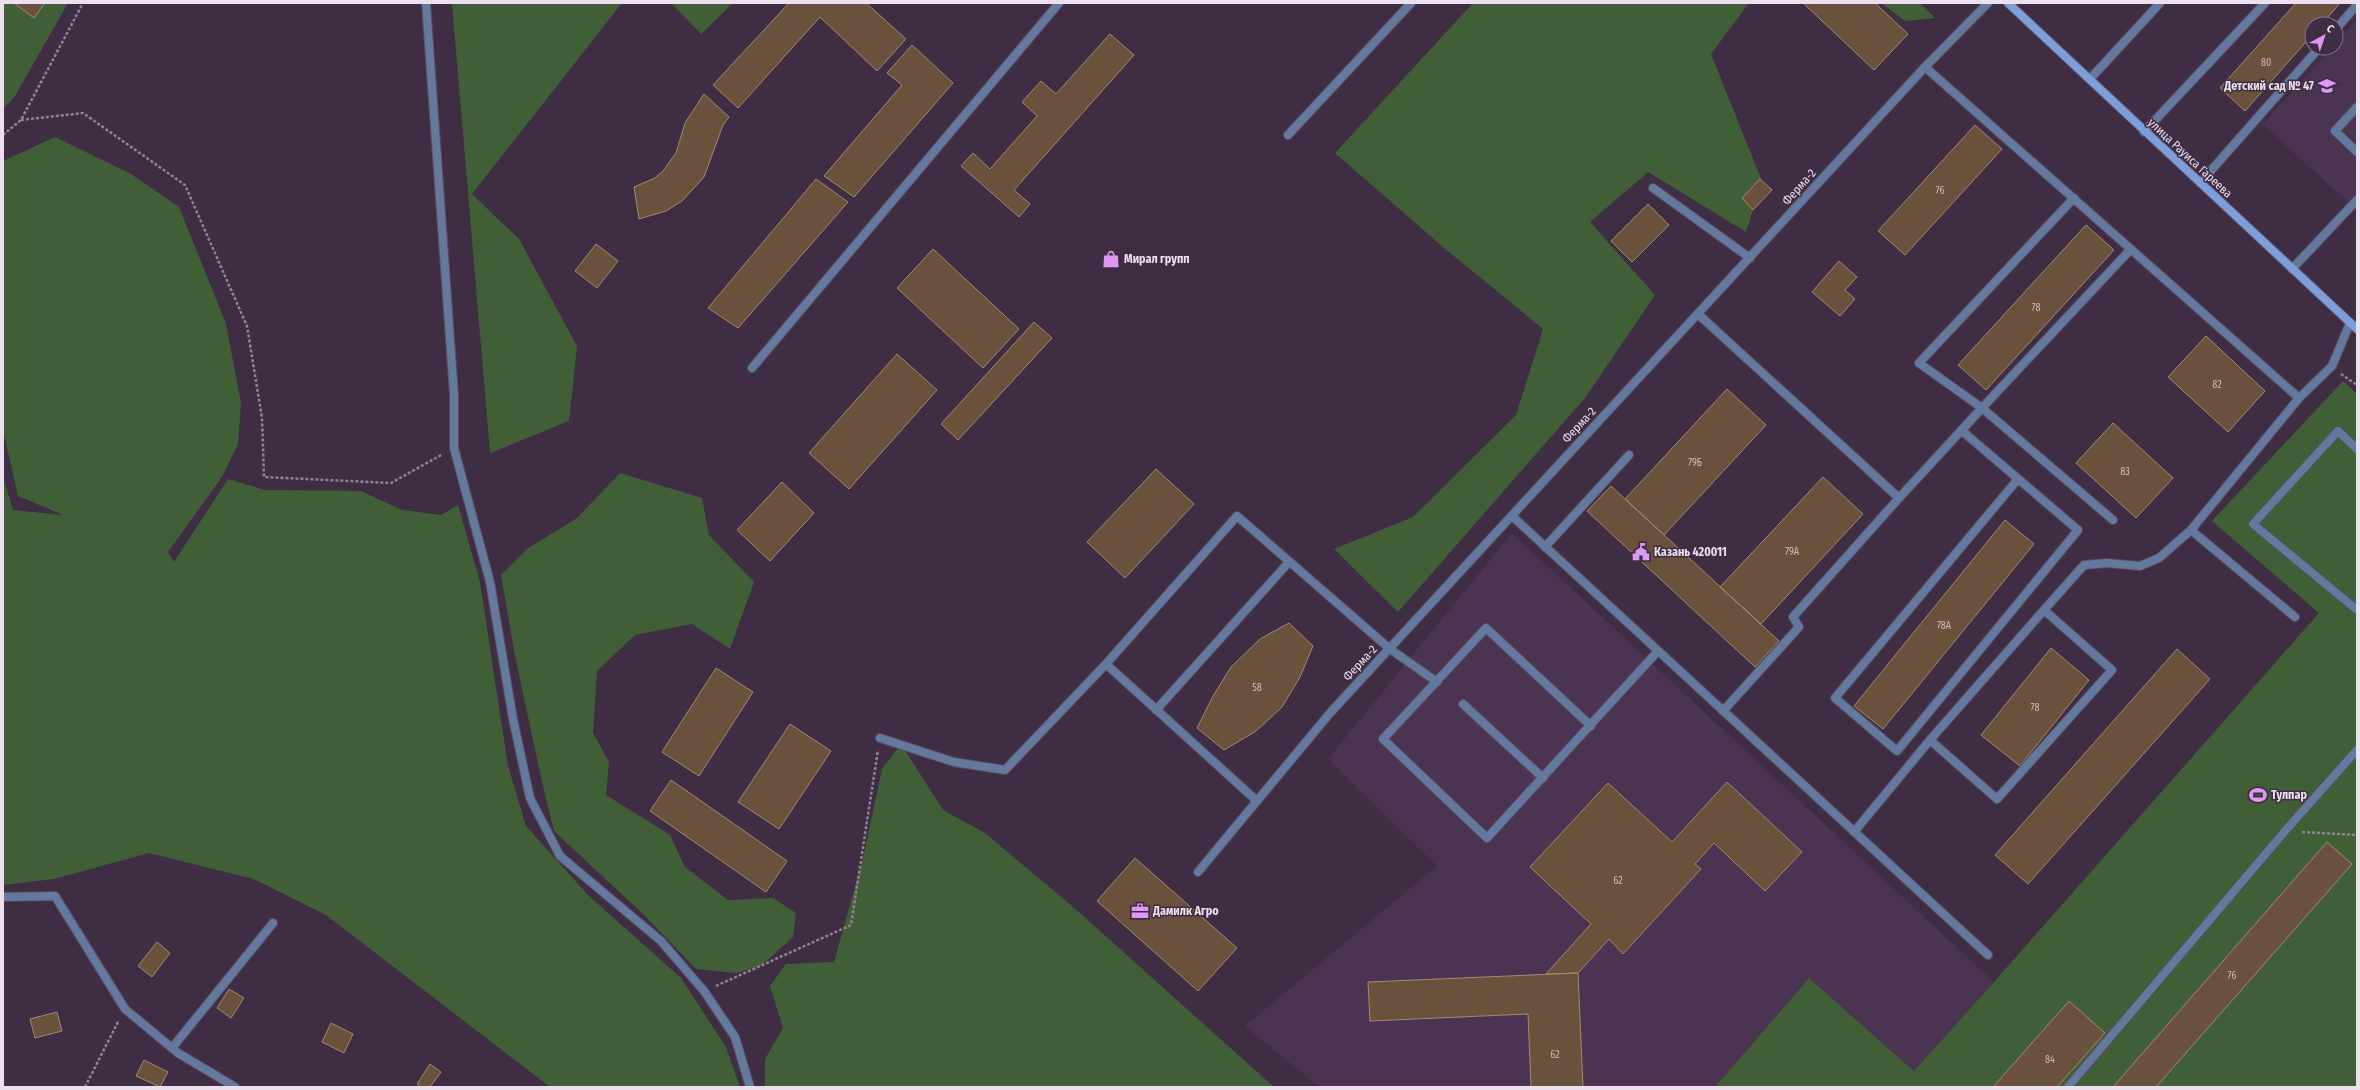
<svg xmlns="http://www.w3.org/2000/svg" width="2360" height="1090" viewBox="0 0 2360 1090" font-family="'Fira Sans Condensed',sans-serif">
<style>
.built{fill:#4b3451}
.green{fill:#405f37}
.building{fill:#69513b;stroke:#a48a72}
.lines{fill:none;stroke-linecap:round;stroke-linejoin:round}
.lane-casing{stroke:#5b4a5f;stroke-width:10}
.street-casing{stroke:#5b4a5f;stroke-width:10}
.secondary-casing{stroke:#5b4a5f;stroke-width:10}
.path{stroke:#918295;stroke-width:2.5;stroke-dasharray:3 2;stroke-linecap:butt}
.lane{stroke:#64799e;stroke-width:8}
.street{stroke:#64799e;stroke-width:8}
.secondary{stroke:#7d9ed9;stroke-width:8}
.labels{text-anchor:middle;stroke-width:3;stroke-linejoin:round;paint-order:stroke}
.number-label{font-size:10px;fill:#cbbcc2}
.poi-label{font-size:12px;font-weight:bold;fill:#ece0ef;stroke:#3f2d44;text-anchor:start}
.street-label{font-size:12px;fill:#ece0ef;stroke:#3f2d44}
</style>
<rect width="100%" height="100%" fill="#3f2d44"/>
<!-- built -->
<path class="built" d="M2357 20V210L2262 124 2332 48H2336V43Z
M1512 533 1994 982 1914 1071 1809 978 1715 1087H1319L1245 1026 1437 866 1328 759Z"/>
<!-- green -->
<path class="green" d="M3 3H68L15 96 3 109Z
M452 3H622L472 194 519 239 577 346 569 421 490 453Z
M671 3H733L701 34Z
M1473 3H1749L1711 54 1762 181 1746 232 1648 172 1590 222 1655 295 1585 398 1398 612 1334 549 1413 517 1516 415 1543 329 1443 247 1335 153Z
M1881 3H1920L1935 18 1905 21Z
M55 137 131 174 179 207 226 324 241 403 238 444 222 477 168 552 174 562 228 479 265 490 361 491 402 510 441 515 458 505 480 582 508 766 526 826 589 896 681 978 726 1047 740 1087H550L326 915 254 879 149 853 54 879 3 885V477L13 510 63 515 18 496 3 430V161Z
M2343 381 2357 394V1087H1715L1809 978 1914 1071 1994 982 2319 613 2212 521Z
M620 473 702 498 709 535 754 582 730 649 692 624 635 635 597 671 593 733 609 762 606 795 670 835 685 867 728 900 773 898 796 913 793 937 761 966 736 973 696 969 642 913 554 831 542 782 515 656 501 575 527 549 577 518Z
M901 744 943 810 985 833 1072 906 1274 1087H765V1059L783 1028 770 986 786 964 834 962 863 858 882 769Z"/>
<!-- building -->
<path class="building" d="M14 3H45L34 18Z
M789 3H866L906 39 877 71 820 17 738 108 713 85Z
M1803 3H1875L1908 34 1874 70Z
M2296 3H2340L2322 24H2312V35L2245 111 2220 88Z
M1110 34 1134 55 1014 190 1030 204 1019 217 961 166 973 153 990 169 1037 116 1022 102 1041 81 1056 94Z
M912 45 953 83 854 197 824 176 902 85 887 73Z
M704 94 729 117 723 125 704 177 682 201 666 211 639 219 634 187 655 178 663 171 676 153 685 123Z
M1975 125 2002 149 1905 255 1878 231Z
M816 179 848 202 738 328 708 308Z
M1760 179 1772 190 1753 210 1742 198Z
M1648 204 1669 225 1632 262 1611 241Z
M2086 225 2114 250 1986 390 1958 365Z
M596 244 618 261 597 288 575 271Z
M933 249 1019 329 983 368 897 288Z
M1839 261 1857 277 1845 290 1855 299 1840 316 1812 292Z
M1034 322 1052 338 958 440 941 424Z
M2206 336 2265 391 2228 432 2168 377Z
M897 354 937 390 849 489 809 453Z
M1727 389 1766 425 1664 535 1625 499Z
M2113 423 2173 478 2136 518 2076 463Z
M1156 469 1194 504 1125 578 1087 542Z
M1823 477 1863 514 1761 624 1720 587Z
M782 482 814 513 770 561 737 530Z
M1611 486 1779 641 1755 667 1587 511Z
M2005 520 2034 544 1883 729 1854 706Z
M1289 623 1313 646 1300 677 1282 707 1256 731 1224 750 1197 728 1213 696 1231 667 1260 639Z
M2051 648 2089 680 2020 766 1981 735Z
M2177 649 2210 679 2028 884 1995 855Z
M716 668 753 692 699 776 662 752Z
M790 724 831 751 779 829 738 802Z
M671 780 787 861 766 892 650 811Z
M1727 782 1802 852 1765 891 1714 843 1695 864 1701 869 1623 954 1609 939 1578 973 1546 974 1591 924 1530 867 1608 783 1672 842Z
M2327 842 2352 864 2156 1087H2113Z
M1135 858 1237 948 1198 991 1097 901Z
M157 942 170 953 152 977 138 966Z
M1578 973 1583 1087H1531L1528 1014 1370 1021 1368 982Z
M229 989 244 998 231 1018 217 1008Z
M2069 1001 2105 1033 2057 1087H1995L1994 1086Z
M57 1012 62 1031 35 1038 30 1019Z
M331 1023 353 1034 344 1053 322 1042Z
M144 1060 168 1072 160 1087 136 1076Z
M430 1064 441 1072 430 1087H421L417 1084Z"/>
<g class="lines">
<!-- lane casing -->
<g class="lane-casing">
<path id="lane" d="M2336 29 2357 5
M1925 67 2299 398 2332 366 2350 323
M2090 79 2160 3
M2357 107 2335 131 2357 152
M2144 132 2265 3
M1288 135 1411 3
M2200 183 2319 48
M1653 188 1750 258
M2074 198 1919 363 1982 408 2131 249
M2292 269 2357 200
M1698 314 1899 498 1982 408 2113 520
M752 368 1059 3
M1961 430 2078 530 1897 751 1835 698 2018 479
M2357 449 2338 431 2253 524 2357 610
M2191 530 2295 617
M1545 547 1629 455
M2044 610 2084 565 2107 563 2140 566 2159 558 2191 530 2299 398
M1106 664 1237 516 1390 649 1437 682
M1463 704 1543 778
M1156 710 1289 562
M1723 711 1799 627 1793 617 1899 498
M1591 726 1486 628 1383 739 1487 838 1658 651
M880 738 954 762 1005 770 1106 664 1257 801
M1854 832 1930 740 1997 799 2112 670 2044 610 1930 740
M172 1048 273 923
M2068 1087 2285 831 2357 750"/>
</g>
<!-- street casing -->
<g class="street-casing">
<path id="street" d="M426 3 454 395V448L490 582 513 719 530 798 560 856 661 941 704 991 735 1037 750 1087
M1512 516 1988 955
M1198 872 1330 713 1925 67 1988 3
M3 897 55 896 125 1009 178 1053 235 1087"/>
</g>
<!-- secondary casing -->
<g class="secondary-casing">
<path id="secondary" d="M2008 3 2357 329"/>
</g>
<!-- path -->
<path class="path" d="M21 120 83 113 185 185 247 326 262 418 264 477 391 483 443 454
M3 135 21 120 83 3
M2341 374 2357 385
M2302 832 2357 835
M716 986 851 925 878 750
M85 1087 119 1020"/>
<!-- lane -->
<use href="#lane" class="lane"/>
<!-- street -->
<use href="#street" class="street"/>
<!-- secondary -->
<use href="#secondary" class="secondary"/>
</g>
<!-- icons -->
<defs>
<g id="school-bare" transform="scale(1.38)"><path d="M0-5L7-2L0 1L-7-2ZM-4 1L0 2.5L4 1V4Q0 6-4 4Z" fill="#de98f2" stroke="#3f2d44" stroke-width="2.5" paint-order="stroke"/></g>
<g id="shop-bare" transform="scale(1.38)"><path d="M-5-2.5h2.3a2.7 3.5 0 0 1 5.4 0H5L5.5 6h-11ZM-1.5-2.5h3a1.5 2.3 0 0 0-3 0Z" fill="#de98f2" stroke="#3f2d44" stroke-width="2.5" paint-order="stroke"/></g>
<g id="civic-bare" transform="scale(1.38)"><path d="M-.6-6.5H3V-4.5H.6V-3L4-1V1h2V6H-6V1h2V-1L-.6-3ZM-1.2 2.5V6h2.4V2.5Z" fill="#de98f2" stroke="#3f2d44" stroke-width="2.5" paint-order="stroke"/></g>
<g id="stadium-bare" transform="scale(1.38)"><path d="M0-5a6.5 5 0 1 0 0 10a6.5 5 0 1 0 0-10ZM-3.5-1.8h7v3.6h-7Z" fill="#de98f2" stroke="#3f2d44" stroke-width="2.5" paint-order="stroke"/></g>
<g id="office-bare" transform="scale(1.38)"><path d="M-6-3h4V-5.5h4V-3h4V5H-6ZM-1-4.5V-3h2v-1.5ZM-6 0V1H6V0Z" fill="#de98f2" stroke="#3f2d44" stroke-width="2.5" paint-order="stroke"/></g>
</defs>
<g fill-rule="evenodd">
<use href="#school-bare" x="2327" y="86"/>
<use href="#shop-bare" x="1111" y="259"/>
<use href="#civic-bare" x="1641" y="552"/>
<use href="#stadium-bare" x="2258" y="795"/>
<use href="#office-bare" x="1140" y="911"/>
</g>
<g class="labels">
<!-- number labels -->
<g class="number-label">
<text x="2266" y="66">80</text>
<text x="1940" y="194">76</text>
<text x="2036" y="311">78</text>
<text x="2217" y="388">82</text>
<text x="1695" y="466">79Б</text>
<text x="2125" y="475">83</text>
<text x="1792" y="555">79А</text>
<text x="1944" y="629">78А</text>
<text x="1257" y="691">58</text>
<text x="2035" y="711">78</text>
<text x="1618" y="884">62</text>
<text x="2232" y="979">76</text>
<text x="1555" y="1058">62</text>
<text x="2050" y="1063">84</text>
</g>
<!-- poi labels -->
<g class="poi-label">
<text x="2314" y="90" text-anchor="end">Детский сад № 47</text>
<text x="1124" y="263">Мирал групп</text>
<text x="1654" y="556">Казань 420011</text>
<text x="2271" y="799">Тулпар</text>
<text x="1153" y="915">Дамилк Агро</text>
</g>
<!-- street labels -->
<g class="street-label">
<text transform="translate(2190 158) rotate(43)" y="4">улица Рауиса Гареева</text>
<text transform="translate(1799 187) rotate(-48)" y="4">Ферма-2</text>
<text transform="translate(1579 425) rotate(-47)" y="4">Ферма-2</text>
<text transform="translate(1360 663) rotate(-47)" y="4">Ферма-2</text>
</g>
</g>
<!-- border -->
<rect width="2360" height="1090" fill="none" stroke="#ece0ef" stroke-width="8"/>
<!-- north arrow -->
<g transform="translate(2324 36) rotate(40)"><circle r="19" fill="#3f2d44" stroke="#847588"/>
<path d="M0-3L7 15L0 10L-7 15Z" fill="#de98f2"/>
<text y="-6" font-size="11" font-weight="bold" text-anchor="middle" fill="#ece0ef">С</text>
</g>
</svg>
